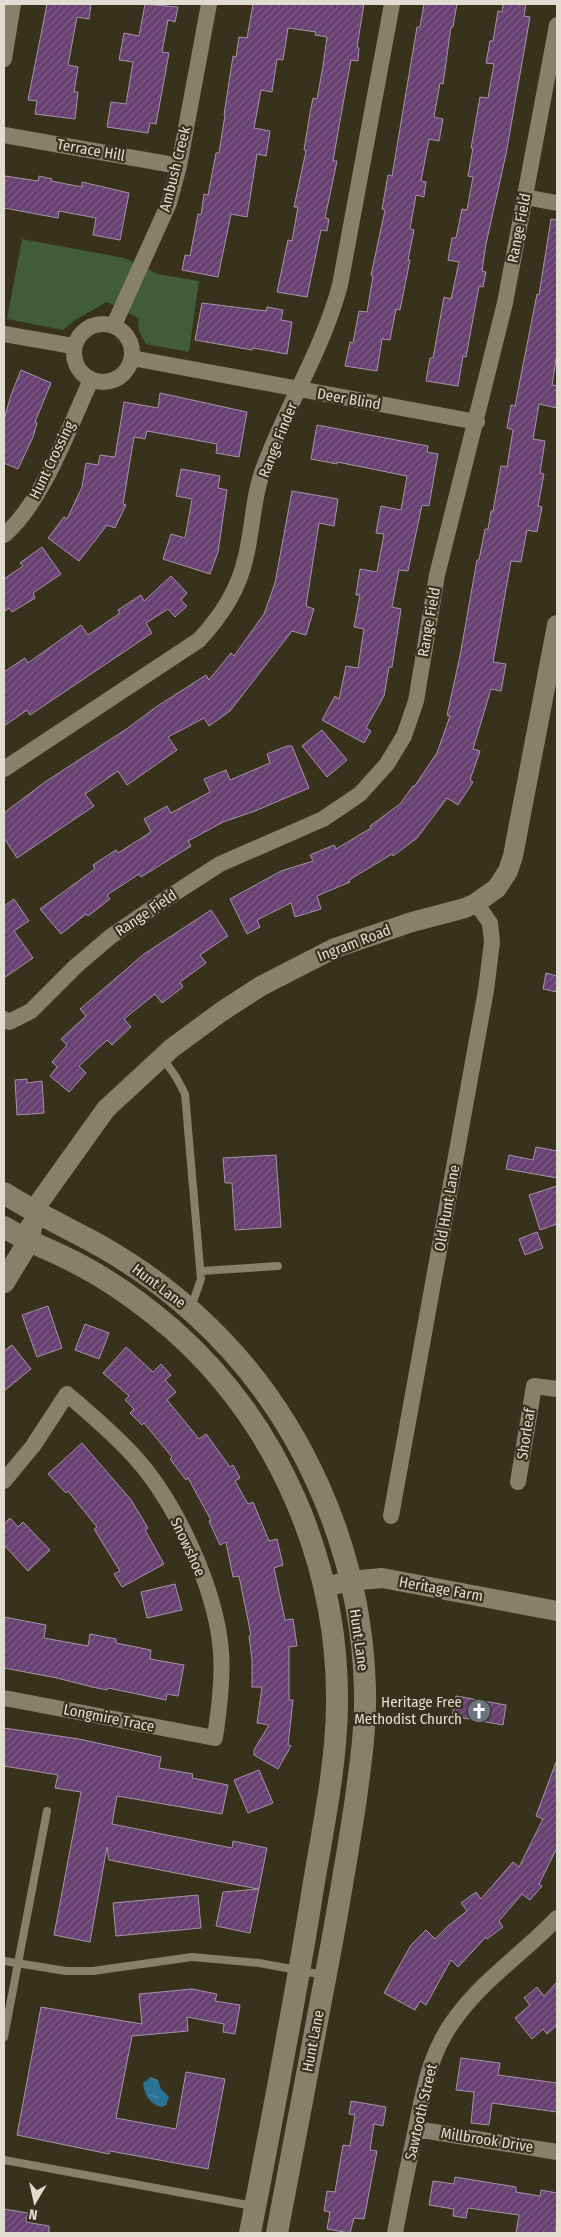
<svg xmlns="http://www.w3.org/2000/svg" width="561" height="2237" viewBox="0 0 561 2237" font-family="'Fira Sans Condensed',sans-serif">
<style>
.park{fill:#415c3a}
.water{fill:url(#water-ripples)}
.building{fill:url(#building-hatch);stroke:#a494a8}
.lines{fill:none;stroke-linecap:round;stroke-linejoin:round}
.service{stroke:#898069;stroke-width:8}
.minor{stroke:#898069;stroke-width:16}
.tertiary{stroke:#898069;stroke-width:20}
.secondary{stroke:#898069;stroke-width:22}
.labels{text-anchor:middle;stroke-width:4.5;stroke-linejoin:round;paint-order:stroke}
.street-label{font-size:15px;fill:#e1dcd0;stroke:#38311c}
.poi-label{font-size:15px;fill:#e1dcd0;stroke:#38311c;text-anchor:end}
</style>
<defs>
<pattern id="water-ripples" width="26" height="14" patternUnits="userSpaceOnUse" patternTransform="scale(1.25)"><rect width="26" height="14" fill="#277295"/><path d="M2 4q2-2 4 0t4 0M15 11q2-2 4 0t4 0" fill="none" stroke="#508ca7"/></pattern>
<pattern id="building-hatch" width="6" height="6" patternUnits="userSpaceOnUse" patternTransform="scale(1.25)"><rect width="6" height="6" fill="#674071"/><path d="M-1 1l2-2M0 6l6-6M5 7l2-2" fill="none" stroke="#7c5b84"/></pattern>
</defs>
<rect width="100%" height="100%" fill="#38311c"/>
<!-- park -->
<path class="park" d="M22 239 124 258 158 274 199 281 189 352 146 344 139 332 138 318 107 302 75 320 63 330 7 319Z"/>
<!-- water -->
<path class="water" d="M151 2077 158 2080 161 2089 169 2097 166 2105 162 2107C150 2105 144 2094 143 2083Z"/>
<!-- building -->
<path class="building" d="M47 4H91L89 19 77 17 68 65 78 67 74 92H78L75 119 35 114 37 101 28 100Z
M145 4 178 7 175 22 168 20 162 52 169 53 156 124 150 123 148 133 107 127 111 102 126 104 133 62 119 60 124 33 139 36Z
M253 4H364L357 47 359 48 358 61 351 60 338 132 333 161H337L325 218 329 219 327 231 321 230 307 297 277 292 288 240 292 241 298 207H294L306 151 304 150 310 113 313 98 317 99 323 66 327 37 315 35 316 32 288 28 283 60 277 59 272 92 261 90 254 128 270 131 266 156 257 154 247 217 231 214 218 277 182 270 185 255 190 256 198 214 201 215 204 194 208 195 216 153H219L225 115H224L233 56 236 57 239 37 247 38Z
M424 4H457L453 27H451L443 84 440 83 434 117 443 119 439 141 429 139 421 181 426 182 424 197 416 195 410 229 414 230 408 260H410L400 310 396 309 390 340 382 339 377 371 345 366 350 342 353 343 359 311 367 312 373 276 371 275 385 210 382 209 384 198 388 175 392 176 417 27H420Z
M503 4H526L524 16 530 17 506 154 486 244 482 271 486 272 483 287 479 286 466 357 463 356 458 386 426 381 430 358H433L444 297 451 299 459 262 448 260 452 238H456L462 209 467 210 473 177 468 176 473 148H471L480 97 488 98 494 64 486 63 490 41H493L498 11 502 12Z
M5 176 38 181 39 176 52 179 51 181 82 187V182L129 193 120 240 93 235 96 218 59 211 58 218 4 208Z
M551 219 557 220V353L552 385 557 386V408L539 404 533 439 545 441 540 473 544 474 538 506 542 507 537 532 527 530 521 562 511 561 493 662 506 664 501 691 491 689 473 749 480 751 470 780 473 782 458 805 447 798 417 838 393 856 392 854 349 880 350 882 317 896 321 909 295 917 291 903 257 920 260 927 247 934 230 899 281 871 313 861 310 855 334 845 336 849 371 828 370 826 400 804 413 786 414 787 437 753 450 716 447 715 460 656 477 560H479L485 529H488L491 511H493L501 466 507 467 513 430 507 428 511 405 515 406 537 294 539 295Z
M202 303 266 311 267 307 283 310 281 320 292 322 287 354 253 348 252 350 195 340Z
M21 370 51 383 35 422 37 423 33 437 18 469 4 463V420L11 395Z
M160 393 247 412 239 457 216 453 217 444 147 431 145 439 134 437 123 504 126 505 115 528 107 525 79 561 48 538 64 517 67 519 82 487 86 463 98 465 100 455 115 457 124 402 158 408Z
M317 425 428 446 427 452 438 454 429 506 422 505 408 571 399 570 392 607 401 609 392 667H389L384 696 366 728 371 731 364 743 322 720 335 696 339 699 346 666 358 668 364 629 354 627 360 595H356L360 569 377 572 384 534 376 533 381 506 401 510 407 476 337 462V464L311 459Z
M181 469 220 476 218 488 227 490 218 552 210 574 163 559 171 534 185 538 192 499 176 496Z
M292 491 338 499 334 526 319 523 306 606 314 609 306 635 292 631 230 711 209 726 204 718 168 737 177 750 127 785 118 771 85 794 94 806 17 858 4 838V813L45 782 128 728 156 707 206 675 209 680 231 653 234 656 264 614 275 583Z
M42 547 61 574 33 593 35 598 12 612 9 608 4 612V579L23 566 20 563Z
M171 576 187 593 181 600 187 606 175 617 168 609 146 623 152 633 30 715 27 710 4 726V672L25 658 28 663 81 625 88 635 120 613 118 610 141 595 144 601Z
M322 730 347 760 327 777 302 746Z
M287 746H292L309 788 255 811 223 822 188 841 191 846 141 877 139 874 107 895 110 899 88 916 86 914 61 934 40 909 95 869 93 865 116 850 118 853 151 832 144 819 167 806 171 813 210 792 204 779 226 770 230 780 270 763 267 754Z
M14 899 29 921 14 931 33 958 4 978V906Z
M211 910 228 936 200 955 206 963 180 982 183 987 162 1003 155 994 124 1019 131 1027 112 1045 107 1040 79 1066 86 1073 69 1092 50 1076 57 1067 52 1062 67 1045 61 1039 86 1016 80 1009 144 954Z
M546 973 557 976V992L543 989Z
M27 1079V1083L42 1081 44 1113 17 1115 15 1080Z
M536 1147 557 1151V1178L506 1169 509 1155 533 1160Z
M276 1155 281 1227 235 1230 232 1183H225L223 1158Z
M557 1186V1224L540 1230 529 1195Z
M537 1232 543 1248 525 1255 519 1239Z
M48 1306 62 1348 37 1357 22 1315Z
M85 1324 109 1333 99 1359 75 1350Z
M12 1345 31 1369 4 1391V1351Z
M126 1347 153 1372 161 1364 171 1375 165 1380 176 1392 167 1400 199 1439 206 1434 230 1467 233 1465 240 1478 235 1481 248 1504 253 1502 269 1541 277 1539 283 1565 274 1568 285 1620 293 1619 297 1646 289 1647V1700H293L288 1745 291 1746 278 1769 254 1755V1750L269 1725 257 1723 262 1687H252V1659L249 1636 251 1635 239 1576 233 1577 226 1542 220 1545 209 1521 211 1520 188 1478 186 1480 170 1459 172 1457 144 1423 142 1425 130 1413 134 1409 125 1400 129 1396 103 1373Z
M82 1443 131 1500 148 1528 145 1530 164 1564 122 1587 114 1574 120 1571 94 1529 97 1527 68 1491 66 1493 48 1474Z
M10 1518 18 1527 23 1522 50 1550 28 1571 4 1545V1524Z
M175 1584 182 1610 147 1618 141 1592Z
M4 1617 46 1625 44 1638 88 1646 90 1634 116 1639V1643L151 1650 150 1659 184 1665 178 1696 167 1694 166 1700 108 1688 107 1690 92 1687 57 1678 4 1668Z
M456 1696 506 1705 503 1725 452 1716Z
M4 1728 79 1739 161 1757 159 1768 193 1774 192 1778 228 1785 222 1814 117 1796 112 1824 232 1848 233 1841 267 1848 250 1933 216 1926 223 1892 258 1889 109 1860 107 1847 90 1942 54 1935 81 1792 55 1788 58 1775 4 1766Z
M556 1762 557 1848 539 1884 542 1886 530 1900 522 1894 499 1921 503 1927 487 1939 486 1937 458 1967 451 1960 426 2005 420 2001 415 2010 384 1993 411 1945 426 1930 435 1939 449 1925 467 1911 461 1903 476 1892 481 1899 513 1862 519 1867 543 1819 536 1816Z
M259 1770 273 1803 248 1813 234 1780Z
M198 1895 201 1928 116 1936 113 1903Z
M557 1982V2025L547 2034 543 2029 532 2039 515 2018 530 2005 524 1998 537 1987 544 1996Z
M192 1989 217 1994 215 2001 240 2005 235 2034 223 2032 224 2024 187 2017 188 2031 132 2036 116 2118 176 2129 186 2072 225 2079 208 2169 110 2151 109 2154 17 2135 41 2007 142 2024 139 1994Z
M461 2058 500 2063 498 2075 557 2083V2112L492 2103 489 2125 471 2123 474 2092 456 2090Z
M351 2101 386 2107 383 2126 374 2124 370 2150 377 2151 364 2219 354 2218 350 2233 327 2229 330 2212 324 2211 327 2191 335 2192 343 2145 350 2146 355 2115 349 2114Z
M455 2177 516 2187V2192L540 2196 541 2190 557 2193 556 2233H516L519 2215 468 2208 466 2218 453 2216 454 2209 429 2205 433 2181 454 2184Z
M4 2209 28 2213 26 2222 49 2226V2233H4Z"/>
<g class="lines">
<!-- service -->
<path class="service" d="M162 1057 176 1077 185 1094 201 1279 194 1299 188 1305
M201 1271 278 1266
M4 1961 66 1971H93L192 1957 259 1963 324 1975
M4 2037 47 1811
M4 2160 253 2206"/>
<!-- minor -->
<path class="minor" d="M4 59 13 4
M4 135 179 166
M525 197 557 203
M74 353a29 29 0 1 1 58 0a29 29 0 1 1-58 0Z
M114 325 169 203 179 166 209 4
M4 334 73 346
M132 358 477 422
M4 535C42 504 70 425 91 380
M4 769 199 640C222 615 239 589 246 556 253 527 253 495 264 467 287 405 323 349 340 285L392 4
M4 1019 9 1022 31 1011 76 966 110 937 158 904 220 864 323 819 360 794 387 764 404 736 416 701 437 575 505 303 557 25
M4 1481 33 1446 67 1394C90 1414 113 1433 134 1456 176 1502 216 1589 221 1651 223 1680 219 1709 215 1738L4 1698
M518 1482 534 1386 557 1389
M391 1516 486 990 492 942 490 923 476 903
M416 2129 557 2152
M395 2233C401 2200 408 2166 415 2133 424 2090 429 2052 457 2016 485 1978 525 1952 557 1918"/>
<!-- tertiary -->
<path class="tertiary" d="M33 1211 106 1109 172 1048 221 1012 261 986 335 948 412 922 465 908 476 903 497 888 508 871 513 856 557 625
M325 1587 350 1581 382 1578 557 1611"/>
<!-- secondary -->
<path class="secondary" d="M4 1193C36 1214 71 1229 104 1248 137 1267 169 1290 197 1316 301 1411 362 1550 365 1691 366 1729 360 1768 355 1805 348 1851 340 1897 332 1942 314 2039 295 2136 277 2233
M4 1227C28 1242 56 1252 82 1266 114 1283 144 1305 172 1329 279 1423 339 1564 337 1706 336 1773 320 1841 310 1907 292 2016 271 2125 250 2233
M4 1282 29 1241 31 1227"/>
</g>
<!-- icons -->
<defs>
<g id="church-disc" transform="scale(1.25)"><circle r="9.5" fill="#6b7280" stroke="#38311c"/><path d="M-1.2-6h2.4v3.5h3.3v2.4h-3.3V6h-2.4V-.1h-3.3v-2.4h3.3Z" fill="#fff"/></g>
</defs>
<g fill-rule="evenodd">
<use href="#church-disc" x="479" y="1711"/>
</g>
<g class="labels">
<!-- street labels -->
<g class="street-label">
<text transform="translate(91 150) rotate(10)" y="5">Terrace Hill</text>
<text transform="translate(175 169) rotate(-76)" y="5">Ambush Creek</text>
<text transform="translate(519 228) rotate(-79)" y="5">Range Field</text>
<text transform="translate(349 399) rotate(10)" y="5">Deer Blind</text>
<text transform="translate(278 440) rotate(-68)" y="5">Range Finder</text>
<text transform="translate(52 460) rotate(-64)" y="5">Hunt Crossing</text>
<text transform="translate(429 622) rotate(-80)" y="5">Range Field</text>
<text transform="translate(146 913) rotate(-34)" y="5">Range Field</text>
<text transform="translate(354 943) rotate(-21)" y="5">Ingram Road</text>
<text transform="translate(447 1208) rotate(-80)" y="5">Old Hunt Lane</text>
<text transform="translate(159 1286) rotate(37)" y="5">Hunt Lane</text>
<text transform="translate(526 1434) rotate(-81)" y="5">Shorleaf</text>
<text transform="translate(188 1547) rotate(65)" y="5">Snowshoe</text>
<text transform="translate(441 1589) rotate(10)" y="5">Heritage Farm</text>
<text transform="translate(359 1640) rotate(82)" y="5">Hunt Lane</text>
<text transform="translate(109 1718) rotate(11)" y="5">Longmire Trace</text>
<text transform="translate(313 2041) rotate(-79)" y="5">Hunt Lane</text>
<text transform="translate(421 2112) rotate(-77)" y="5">Sawtooth Street</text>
<text transform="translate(487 2140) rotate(9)" y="5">Millbrook Drive</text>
</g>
<!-- poi labels -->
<g class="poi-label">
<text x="462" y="1707">Heritage Free<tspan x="462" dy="17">Methodist Church</tspan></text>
</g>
</g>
<!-- border -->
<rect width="561" height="2237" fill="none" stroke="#e1dcd0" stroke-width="10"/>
<!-- north arrow -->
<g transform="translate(35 2202) rotate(189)" stroke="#38311c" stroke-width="4" paint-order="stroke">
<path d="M0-4L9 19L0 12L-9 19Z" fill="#e1dcd0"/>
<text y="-8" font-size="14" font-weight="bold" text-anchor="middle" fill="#e1dcd0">N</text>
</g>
</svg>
